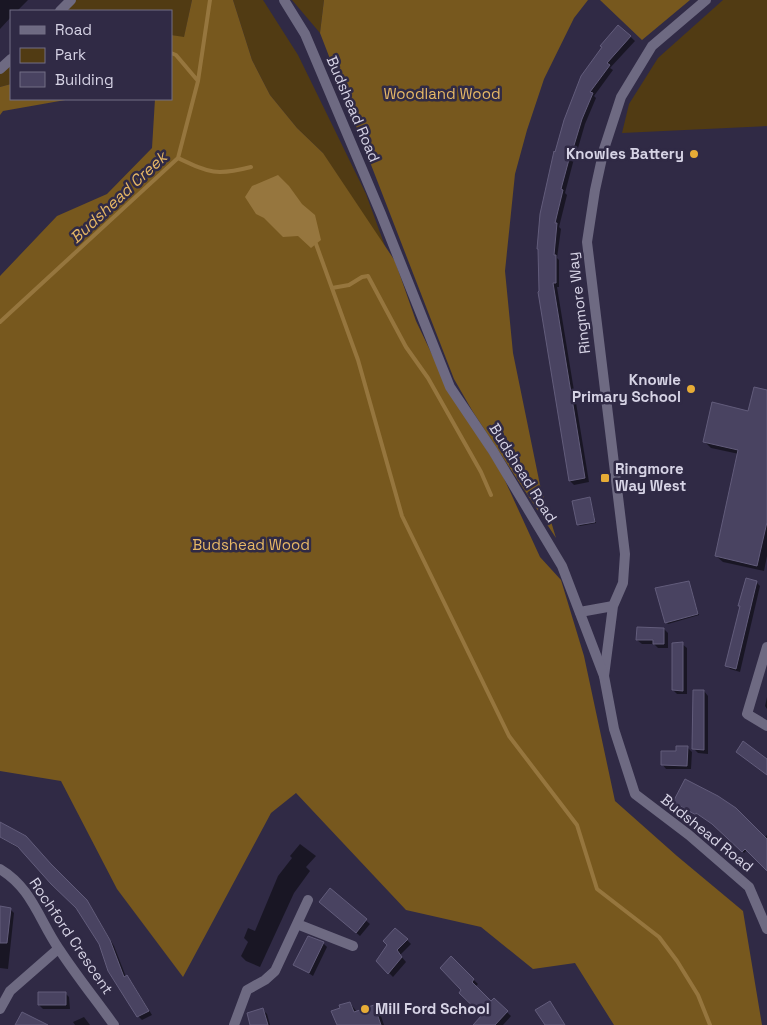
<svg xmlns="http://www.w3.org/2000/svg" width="767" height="1025" viewBox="0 0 767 1025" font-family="'Space Grotesk',sans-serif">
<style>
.green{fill:#513b13}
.forest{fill:#77581e}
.water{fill:#96763e}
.shadow{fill:#0007}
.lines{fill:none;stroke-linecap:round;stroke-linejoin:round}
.stream{stroke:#96763e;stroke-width:4}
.building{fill:#494361;stroke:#625c7b}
.minor{stroke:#6e6a82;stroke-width:10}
.tertiary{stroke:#6e6a82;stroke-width:10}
.poi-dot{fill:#e7ac36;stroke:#302a45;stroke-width:2}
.labels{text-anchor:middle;stroke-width:5;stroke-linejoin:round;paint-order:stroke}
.park-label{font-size:15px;fill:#e7b866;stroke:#302a45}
.street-label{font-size:15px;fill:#d6d3e5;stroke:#302a45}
.poi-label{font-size:15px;font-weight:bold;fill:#d6d3e5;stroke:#302a45;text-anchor:end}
.water-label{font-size:16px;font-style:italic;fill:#e6b765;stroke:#302a45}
</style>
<rect width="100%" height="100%" fill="#302a45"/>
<!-- green -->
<path class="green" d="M76 0H192L184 38 171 35V11H64Z
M233 0H263L298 55 366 194 386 249 322 152 297 128 270 95 252 60Z
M292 0H324L320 33Z
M723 0H767V126L622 133 629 104 658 58Z
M11 61V84L0 87V72Z"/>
<!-- forest -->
<path class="forest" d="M192 0H233L252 60 270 95 297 128 323 153 395 261 416 321 448 388 502 474 540 557 561 580 584 656 615 801 677 856 743 911 762 1025H614L575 963 533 969 481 927 406 910 296 793 271 813 183 977 117 889 61 781 0 771V276L57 216 107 194 152 148 155 99H171V35L184 37Z
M324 0H588L574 18 544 79 527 130 515 174 505 271 513 353 540 485 556 538 473 412 454 379 320 33Z
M600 0H690L642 40Z
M11 84V99H71L3 111 0 115V87Z"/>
<!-- water -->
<path class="water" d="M278 175 289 186 302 204 315 215 321 240 311 248 298 236 283 237 264 218 256 214 245 197 252 186Z"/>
<!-- shadow -->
<path class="shadow" d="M0 0H28L17 11H11V17L0 29Z
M619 26 635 41 610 68 613 70 594 96 596 98 585 124 576 155H575L565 193 567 195 559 227 561 229 557 258 559 260V287H557L589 482 574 485 570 481 539 293 548 179Z
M767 391V556L764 571 723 562 716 556 739 454 711 448 704 441 749 412Z
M590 499 596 523 580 526 578 524Z
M688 582 699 615 668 624 666 622Z
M756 582 760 586 740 672 730 669 726 665 741 607 739 606Z
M664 629 668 633V648H658L654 644H642L637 640Z
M682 644 687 648V694H677L673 690Z
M704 691 708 696V754L698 753 694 749Z
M767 697V709L765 706Z
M687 747 692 752 691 769H666L662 764 677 753Z
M676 804 764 838 767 835V869L747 850 744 853 721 830 698 813 697 815Z
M0 823 54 870 90 905 114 946 126 977 131 981 152 1015 142 1020 138 1016 100 943 77 908 23 851 0 837Z
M300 844 316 856 306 867 310 871 294 893 260 967 246 961 241 956 248 942 244 938 248 928 255 931 278 876 292 858 290 856Z
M330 890 370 924 360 936 325 906Z
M0 908 10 909 14 913 8 969 0 968Z
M407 940 411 944 400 955 406 962 393 977 377 961Z
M323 943 327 947 313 976 295 964Z
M451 958 478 984 475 987 491 1003 494 1000 511 1016 503 1025H494L463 990Z
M65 993 69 997 70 1009H43L39 1005Z
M350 1003 357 1012 374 1007 380 1013 384 1025H336Z
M263 1010 267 1014 270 1025H251Z
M84 1017 90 1025H75L73 1022Z"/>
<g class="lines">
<!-- stream -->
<path class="stream" d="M171 53 176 55 198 81
M178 158C210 173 216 176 251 167
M316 244 358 360 402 516 509 736 577 825 597 889 659 937 677 961 698 995 710 1025
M332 288 349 285 362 277 368 276 406 347 428 378 481 472 491 495
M0 322 178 158 198 81 210 0"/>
</g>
<!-- building -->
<path class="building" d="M618 25 631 36 607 63 610 65 590 92 593 93 582 119 572 152H571L561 189 563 190 555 223H557L554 255H556V283H553L585 478 569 481 538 292 539 291 538 249H537L540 214 554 151 555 152 564 120 581 76 602 47 600 46Z
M754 387 767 390V522L757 566 715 556 738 450 703 442 712 402 748 411Z
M590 497 595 522 577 525 572 501Z
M746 578 757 581 736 669 725 666 740 606H738Z
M689 581 698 614 665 623 655 588Z
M637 627 664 628V644H653V640H636Z
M683 642V691L672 690V643Z
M693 690H704V750L692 749Z
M743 741 767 759V775L736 752Z
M676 746H688L687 766 661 765V751H676Z
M685 779 718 796 736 808 767 839V871L745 849 742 852 712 824 696 813V815L673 802Z
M0 822 26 836 51 864 87 900 110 940 124 977 127 975 149 1011 137 1017 108 971 99 944 76 908 51 884 18 847 0 837Z
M330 888 367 919 356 933 319 902Z
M0 906 11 908 7 943H0Z
M395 928 408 939 397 950 402 957 388 974 376 961 387 945 383 941Z
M308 936 324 942 309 973 293 965Z
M451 956 474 979 472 982 491 1001 494 998 508 1011 495 1025H473L482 1015 459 993 461 990 440 968Z
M38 992H66V1005H38Z
M550 1001 565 1025H545L535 1010Z
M350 1002 354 1012 374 1005 381 1025H337L331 1011 340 1008 339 1005Z
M263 1008 268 1025H250L247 1013Z
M22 1012 48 1025H15Z"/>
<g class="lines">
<!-- minor -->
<path class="minor" d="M60 11 71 0
M0 69 11 59
M580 612 613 606
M767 647 747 714 767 726
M604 676 613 606 623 583 625 554 587 242 595 190 604 149 621 97 652 46 706 0
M0 869C32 888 39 920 59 949 76 975 96 1000 114 1025
M297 924 353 946
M0 1009 10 991 58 949
M234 1025 247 990 265 980 275 971 308 900"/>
<!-- tertiary -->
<path class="tertiary" d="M284 0 305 34 381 214 450 387 493 451 562 566 604 676 614 729 635 794 689 835 749 887 767 929"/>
</g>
<!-- markers -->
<g class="poi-dot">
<circle cx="694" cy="154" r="5"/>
<circle cx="691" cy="389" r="5"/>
<rect x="600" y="473" width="10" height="10" rx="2.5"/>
<circle cx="365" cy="1009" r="5"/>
</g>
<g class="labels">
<!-- park labels -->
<g class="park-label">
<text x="442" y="99">Woodland Wood</text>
<text x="251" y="550">Budshead Wood</text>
</g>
<!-- street labels -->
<g class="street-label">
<text transform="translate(353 109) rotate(67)" y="5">Budshead Road</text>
<text transform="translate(579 303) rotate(-97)" y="5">Ringmore Way</text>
<text transform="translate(523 473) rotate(58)" y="5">Budshead Road</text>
<text transform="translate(707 833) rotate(39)" y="5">Budshead Road</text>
<text transform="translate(71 936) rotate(56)" y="5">Rochford Crescent</text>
</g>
<!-- poi labels -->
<g class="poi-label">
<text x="684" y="159">Knowles Battery</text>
<text x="681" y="385">Knowle<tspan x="681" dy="17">Primary School</tspan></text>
<text x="615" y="474" text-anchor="start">Ringmore<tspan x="615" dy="17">Way West</tspan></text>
<text x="375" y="1014" text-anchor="start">Mill Ford School</text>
</g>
<!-- water labels -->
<g class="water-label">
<text transform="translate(118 197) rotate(-43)" y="6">Budshead Creek</text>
</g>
</g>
<!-- legend -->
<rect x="10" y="10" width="162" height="90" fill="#302a45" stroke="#726e85"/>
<rect x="20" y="26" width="25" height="8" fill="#6e6a82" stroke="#726e85"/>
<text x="55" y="35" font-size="15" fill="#d6d3e5">Road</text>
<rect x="20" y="48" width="25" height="15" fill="#513b13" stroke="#726e85"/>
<text x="55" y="60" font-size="15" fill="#d6d3e5">Park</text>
<rect x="20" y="72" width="25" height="15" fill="#494361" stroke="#726e85"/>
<text x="55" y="85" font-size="15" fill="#d6d3e5">Building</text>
</svg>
